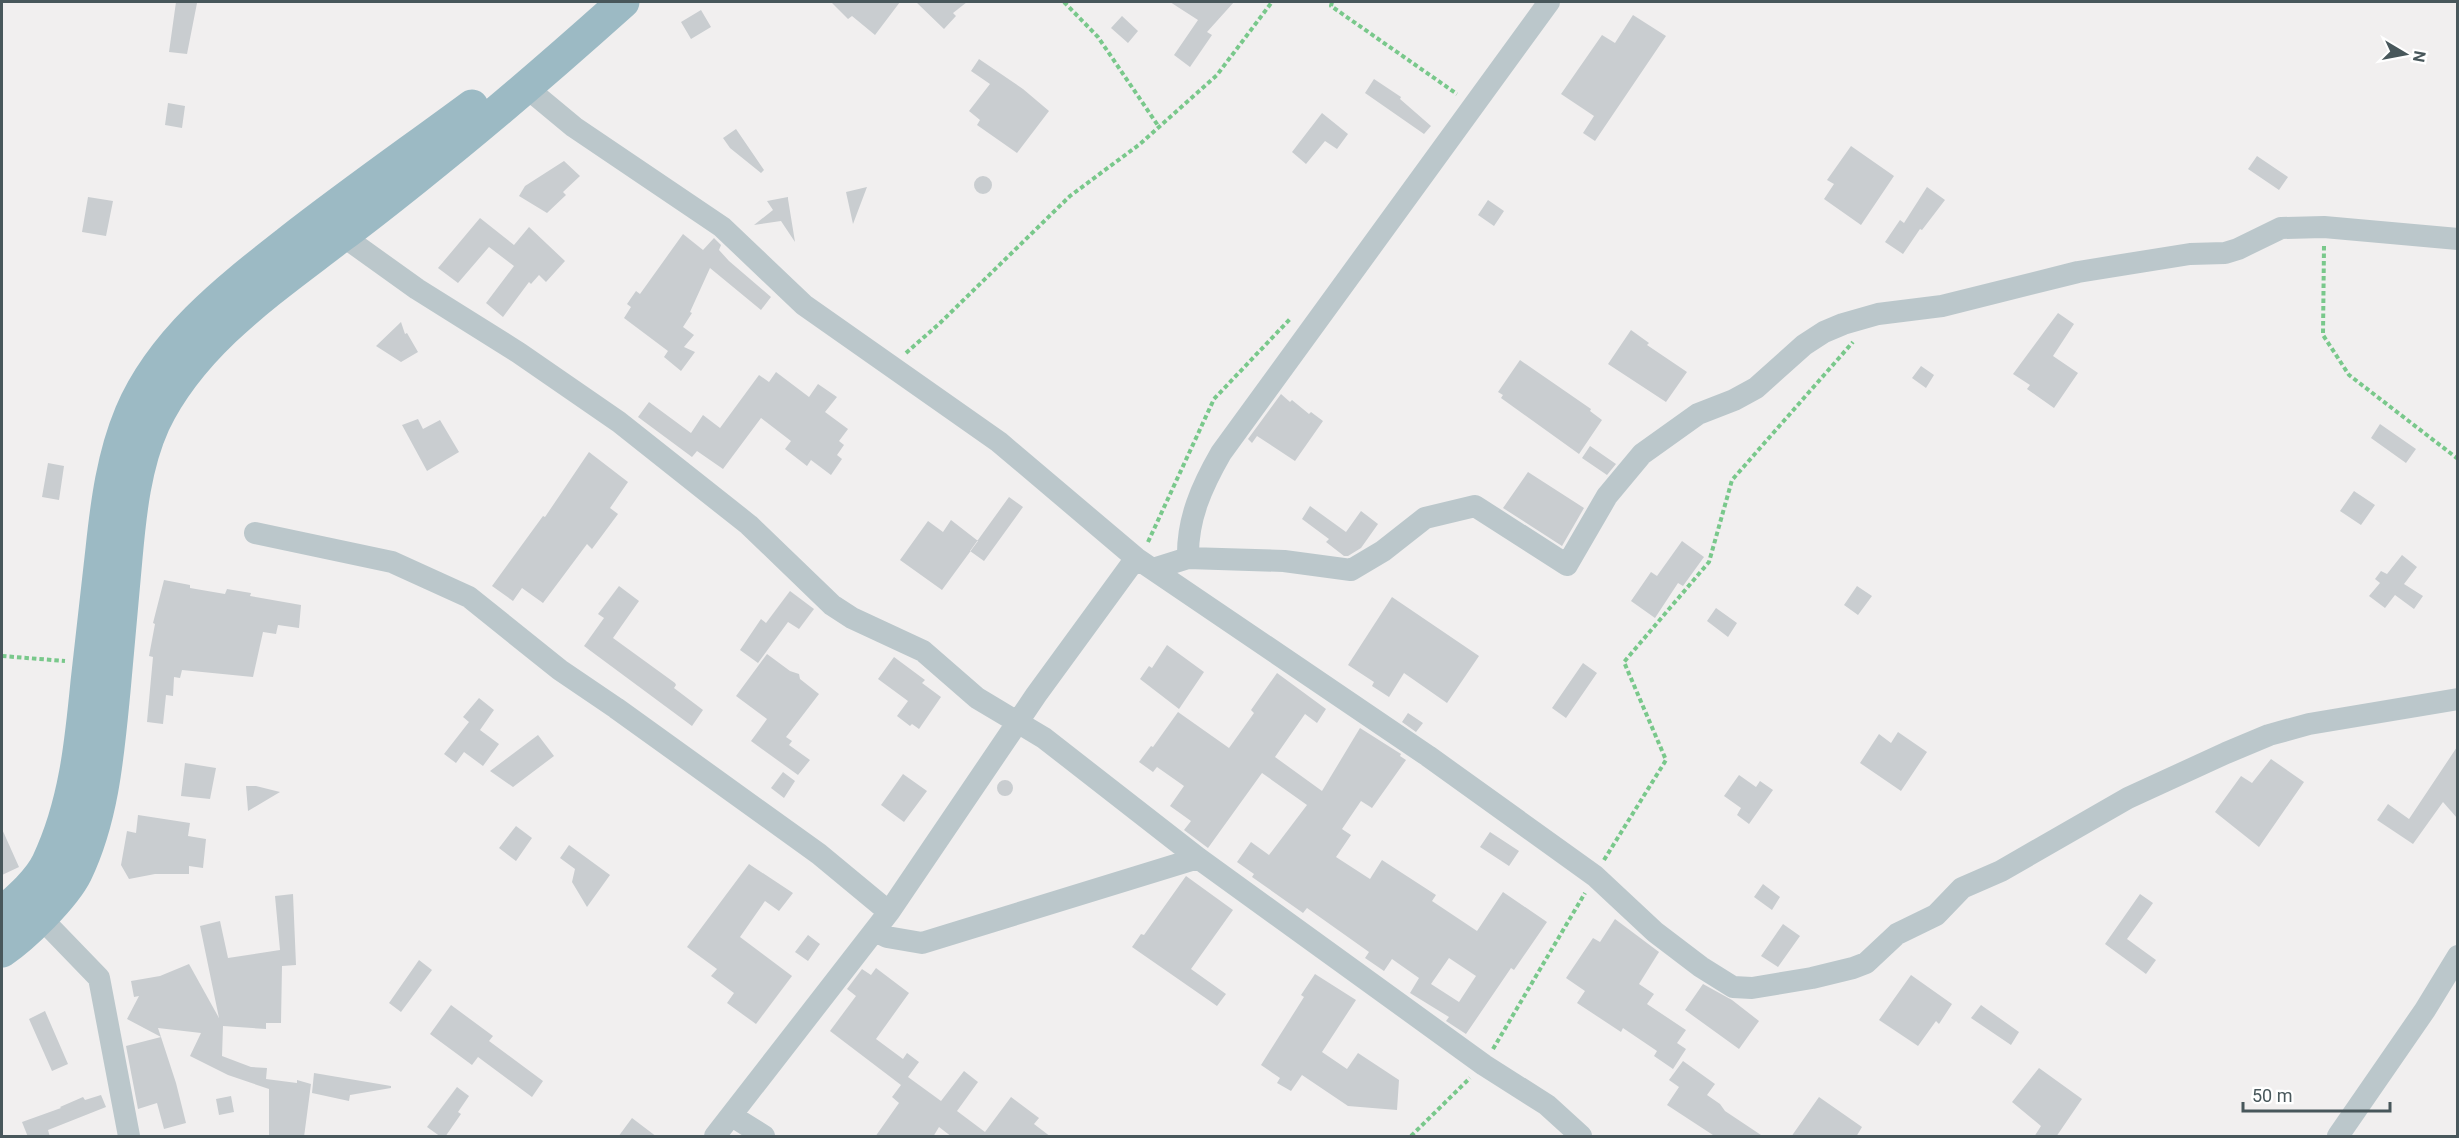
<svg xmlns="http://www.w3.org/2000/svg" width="2459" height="1138" viewBox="0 0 2459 1138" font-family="Roboto,sans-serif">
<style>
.building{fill:#c9cdd0;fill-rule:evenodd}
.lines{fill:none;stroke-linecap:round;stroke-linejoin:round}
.path{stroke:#79c88b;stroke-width:4;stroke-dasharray:4.5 3;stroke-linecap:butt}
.minor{stroke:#bbc7cb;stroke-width:22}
.trunk{stroke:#9cbac4;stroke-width:33}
</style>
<rect width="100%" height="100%" fill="#f1efef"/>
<!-- building -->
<path class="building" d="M176 2 197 3 187 54 169 52Z
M831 2H900L875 35 852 16 848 19Z
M916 2H967L953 13 956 16 944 29Z
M1170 2H1234L1207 32 1212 35 1190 67 1174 55 1198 20Z
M701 10 711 27 691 39 681 22Z
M1633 15 1666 36 1595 141 1583 133 1594 116 1561 94 1602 35 1615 43Z
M1122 16 1138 31 1128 43 1111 28Z
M979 59 1023 89 1049 111 1017 153 977 125 980 120 969 111 990 84 971 71Z
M1374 79 1401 97 1400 99 1431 126 1424 134 1365 93Z
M168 103 185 106 182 128 165 125Z
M1322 113 1348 134 1337 149 1325 141 1306 164 1292 152Z
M736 129 764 170 761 173 730 148 723 138Z
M1851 146 1894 176 1861 225 1824 199 1834 184 1827 180Z
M2257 156 2288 177 2279 190 2248 169Z
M564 161 580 176 563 192 566 195 547 213 519 196 525 186Z
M974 185a9 9 0 1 1 18 0a9 9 0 1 1-18 0Z
M867 187 853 224 846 192Z
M1927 187 1945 200 1922 230 1920 229 1903 254 1885 242 1900 220 1904 223Z
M88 197 113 201 106 236 82 232Z
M788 197V199L795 242 781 221 754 225 773 210 767 201Z
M1488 200 1504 211 1494 226 1478 215Z
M480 218 514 245 529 227 565 261 546 282 539 275 531 284 529 282 503 317 486 303 514 266 489 247 458 283 438 268Z
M683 234 703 250 714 238 721 245 719 250 729 261 771 297 761 310 710 268 690 312 692 313 683 327 694 335 684 347 695 352 681 371 664 357 668 351 624 318 631 307 627 304 636 291 640 294Z
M2058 313 2074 324 2053 356 2078 373 2054 408 2027 389 2030 385 2013 374Z
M401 322 405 334 407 333 418 352 401 362 376 346Z
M1631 330 1649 343 1647 345 1687 372 1666 402 1608 364Z
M1520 360 1591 409 1590 411 1602 420 1579 454 1501 398 1503 395 1498 392Z
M1921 366 1934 375 1926 388 1912 378Z
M776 372 809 397 818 384 837 397 825 412 848 429 839 441 844 445 837 455 842 459 831 475 811 460 807 466 785 449 791 441 761 418 723 469 697 451 692 457 638 417 649 402 691 433 703 415 720 428 759 375 769 382Z
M1281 394 1290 402 1292 400 1309 414 1311 412 1323 421 1295 461 1257 436 1252 443 1248 439Z
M418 419 423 429 440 420 459 452 427 471 402 425Z
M2380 424 2416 449 2406 463 2371 438Z
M1590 446 1616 464 1607 475 1582 458Z
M589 452 628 482 610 508 618 514 592 549 587 544 543 603 522 588 513 601 492 586 543 516 545 517Z
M48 463 64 466 59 500 42 497Z
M1528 472 1584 508 1562 546 1503 508Z
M2354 491 2375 505 2361 525 2340 511Z
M1009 497 1023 507 984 561 970 551Z
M1310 506 1346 532 1361 511 1378 524 1361 548 1348 556H1344L1326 542 1329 539 1302 519Z
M951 520 978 541 942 590 900 560 928 521 943 532Z
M1682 541 1704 557 1683 586 1678 583 1655 618 1631 601 1651 572 1657 576Z
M2402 555 2417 567 2404 584 2423 596 2414 609 2395 595 2385 608 2369 596 2380 583 2375 579 2381 571 2387 574Z
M164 580 190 585V588L225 594 227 589 251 593 250 596 301 605 299 628 278 625 276 634 263 632 253 677 182 670 180 678 174 677 173 696 166 695 163 724 147 722 153 657 149 656 155 624 153 623Z
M619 586 639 601 613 638 675 683 676 685 674 688 703 710 692 726 584 646 604 618 598 614Z
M1857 586 1872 596 1858 615 1844 605Z
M790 591 814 609 799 629 788 622 758 663 740 650 761 619 766 623Z
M1392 597 1479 656 1447 703 1404 673 1389 697 1372 686 1374 682 1348 665Z
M1716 608 1737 623 1728 637 1707 621Z
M1167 645 1204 672 1179 709 1140 679 1149 666 1152 668Z
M767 654 790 671 799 674 800 679 819 694 786 737 792 741 789 745 810 760 798 775 751 741 767 719 736 696Z
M894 657 925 680 922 683 941 697 919 729 912 724 910 726 897 716 908 701 878 679Z
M1583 663 1597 673 1566 718 1552 708Z
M1277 673 1326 709 1317 723 1305 714 1275 757 1322 791 1360 728 1401 754 1400 756 1406 760 1372 808 1361 801 1342 829 1351 835 1336 857 1370 879 1382 860 1436 895 1432 901 1477 931 1503 892 1547 922 1514 970 1511 968 1466 1034 1446 1021 1449 1017 1410 993 1419 978 1392 959 1384 971 1365 958 1369 952 1307 908 1303 913 1252 877 1254 874 1237 862 1251 842 1269 855 1307 805 1262 773 1208 848 1184 830 1191 821 1170 806 1184 786 1157 767 1153 772 1139 762 1151 746 1153 747 1178 712 1229 748 1254 713 1251 710ZM1449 958 1476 976 1459 1002 1431 984Z
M479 698 494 710 480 730 499 744 483 766 464 752 456 763 444 754 469 722 463 717Z
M1408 713 1423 723 1416 732 1402 722Z
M1898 732 1927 752 1901 791 1860 763 1879 734 1891 743Z
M538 735 554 756 513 787 490 771Z
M2457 747V818L2443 802 2413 844 2377 820 2388 804 2409 819Z
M2271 759 2304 782 2259 847 2215 812 2241 776 2252 783Z
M185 763 216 768 210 799 181 796Z
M783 772 795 781 784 798 771 788Z
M903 774 927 791 904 822 881 805Z
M1739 775 1756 787 1760 781 1773 790 1749 824 1737 815 1741 808 1724 796Z
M997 788a8 8 0 1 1 16 0a8 8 0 1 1-16 0Z
M246 786H256L280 792 248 811Z
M138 815 190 823 188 836 206 839 203 868 189 866V874H155L129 879 121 865 127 831 136 833Z
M516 826 532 838 516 861 499 848Z
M2 829 19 867 2 875Z
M1490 832 1519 851 1509 866 1480 847Z
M569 845 610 875 587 907 572 882 575 869 560 858Z
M749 864 793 893 779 911 765 901 740 937 792 976 756 1024 727 1003 734 993 711 976 717 969 687 947Z
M1186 876 1233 910 1191 969 1226 994 1217 1006 1132 947 1141 934 1144 935Z
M1763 884 1780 897 1772 910 1754 897Z
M293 894 296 965 282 966 281 1023H266V1029L223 1026 222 1056 251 1067 267 1068 266 1079 297 1083V1080L311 1084 304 1137H269V1089L228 1075 190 1056 201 1033 158 1028 161 1037 127 1019 139 996 134 997 131 981 160 976 189 964 219 1018 200 926 220 921 228 958 280 950 275 896Z
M2140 894 2153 903 2127 939 2156 960 2146 974 2105 944Z
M1615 919 1659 952 1639 984 1654 994 1647 1004 1686 1030 1677 1043 1686 1049 1673 1069 1654 1056 1657 1051 1623 1028 1621 1032 1577 1003 1585 991 1566 978 1593 938 1600 942Z
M1783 924 1800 936 1778 967 1761 956Z
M808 935 820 944 808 961 795 952Z
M419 960 432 970 401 1012 389 1003Z
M876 968 909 993 876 1039 903 1059 907 1053 919 1062 908 1077 941 1101 964 1071 978 1082 957 1111 985 1132 1011 1097 1039 1118 1034 1124 1051 1137H952L939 1127 933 1137H875L899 1103 892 1097 901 1085 830 1031 856 996 847 989 862 969 871 975Z
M1315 974 1356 1000 1322 1052 1347 1069 1358 1053 1399 1080 1397 1110 1348 1106 1302 1075 1291 1091 1277 1083 1280 1078 1261 1065 1304 997 1301 995Z
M1911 975 1952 1004 1939 1024 1936 1021 1918 1046 1879 1020Z
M1703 984 1732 1000 1759 1021 1739 1049 1685 1010Z
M451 1005 493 1036 489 1041 543 1081 532 1097 478 1057 472 1065 430 1034Z
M1981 1005 2019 1032 2011 1045 1971 1018Z
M45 1011 68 1064 52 1071 29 1019Z
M161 1037 176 1083 186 1123 164 1129 157 1103 138 1109 126 1046Z
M1683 1061 1715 1084 1707 1095 1720 1104 1725 1111 1764 1137H1716L1667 1105 1679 1087 1669 1080Z
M2039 1068 2082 1099 2056 1137H2034L2041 1126 2012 1102Z
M314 1073 391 1086V1088L350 1095 349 1101 312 1093Z
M457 1087 469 1096 458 1112 461 1114 445 1137H441L427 1127Z
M101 1095 106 1107 48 1130 50 1137H28L22 1122 61 1108 60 1107 83 1097 85 1100Z
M231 1096 234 1112 219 1115 216 1099Z
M1819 1097 1862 1127 1856 1137H1791Z
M632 1118 657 1137H618Z"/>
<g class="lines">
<!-- path -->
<path class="path" d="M1064 2 1098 37 1159 127
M1332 2 1331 6 1457 94
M2324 246 2323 335 2349 375 2458 459
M906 353 940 323 1070 196 1140 144 1217 75 1272 2
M1148 542 1214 399 1290 319
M2 656 65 661
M1604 860 1666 760 1624 662 1709 562 1732 480 1853 342
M1493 1049 1585 893
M1411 1136 1470 1078"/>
<!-- minor -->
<path class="minor" d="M527 88 574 127 722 227 804 305 999 442 1136 558 1428 756 1595 876 1655 932 1701 967 1733 987 1752 988 1812 978 1853 968 1866 963 1897 934 1936 915 1962 888 2001 871 2128 798 2226 753 2269 735 2309 724 2458 699
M343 236 417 289 519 353 619 422 749 525 832 605 852 618 923 651 977 698 1044 738 1198 858 1484 1065 1547 1105 1581 1136
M255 533 392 562 469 597 560 670 616 708 819 854 889 912
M1188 558C1187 519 1202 486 1221 453L1549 2
M1153 569 1188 558 1284 561 1351 570 1383 551 1425 518 1475 506 1567 565 1607 496 1642 454 1698 414 1734 400 1756 388 1804 345 1824 332 1843 324 1878 314 1942 306 2078 272 2190 254 2225 253 2238 249 2281 228 2324 227 2458 239
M41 918 99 978 129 1136
M875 931 887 937 922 943 1198 858
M732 1116 764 1136
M715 1136 889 912 1036 695 1136 558
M2338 1136 2425 1010 2458 956"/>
<!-- trunk -->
<path class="trunk" d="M2 913C18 899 39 881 48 862 75 805 81 744 87 682 92 638 97 593 102 549 107 502 113 456 131 413 162 340 228 289 288 242 348 195 411 151 472 106
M2 951C24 936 64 897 76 873 103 817 108 752 114 691 118 647 122 603 126 558 130 513 135 465 154 423 193 342 271 290 340 237 366 218 391 198 416 178 488 121 556 62 623 2"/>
</g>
<!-- border -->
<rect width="2459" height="1138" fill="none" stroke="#48575b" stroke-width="6"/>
<!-- north arrow -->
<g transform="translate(2405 54) rotate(100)" stroke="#ffffff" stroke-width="4.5" paint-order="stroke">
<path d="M0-4.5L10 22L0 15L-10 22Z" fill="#48575b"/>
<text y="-9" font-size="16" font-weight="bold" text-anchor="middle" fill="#48575b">N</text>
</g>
<!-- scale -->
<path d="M2243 1102v9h147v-9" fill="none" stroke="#48575b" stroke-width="3"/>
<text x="2252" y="1102" font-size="18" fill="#48575b" stroke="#ffffff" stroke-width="4.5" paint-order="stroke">50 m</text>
</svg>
